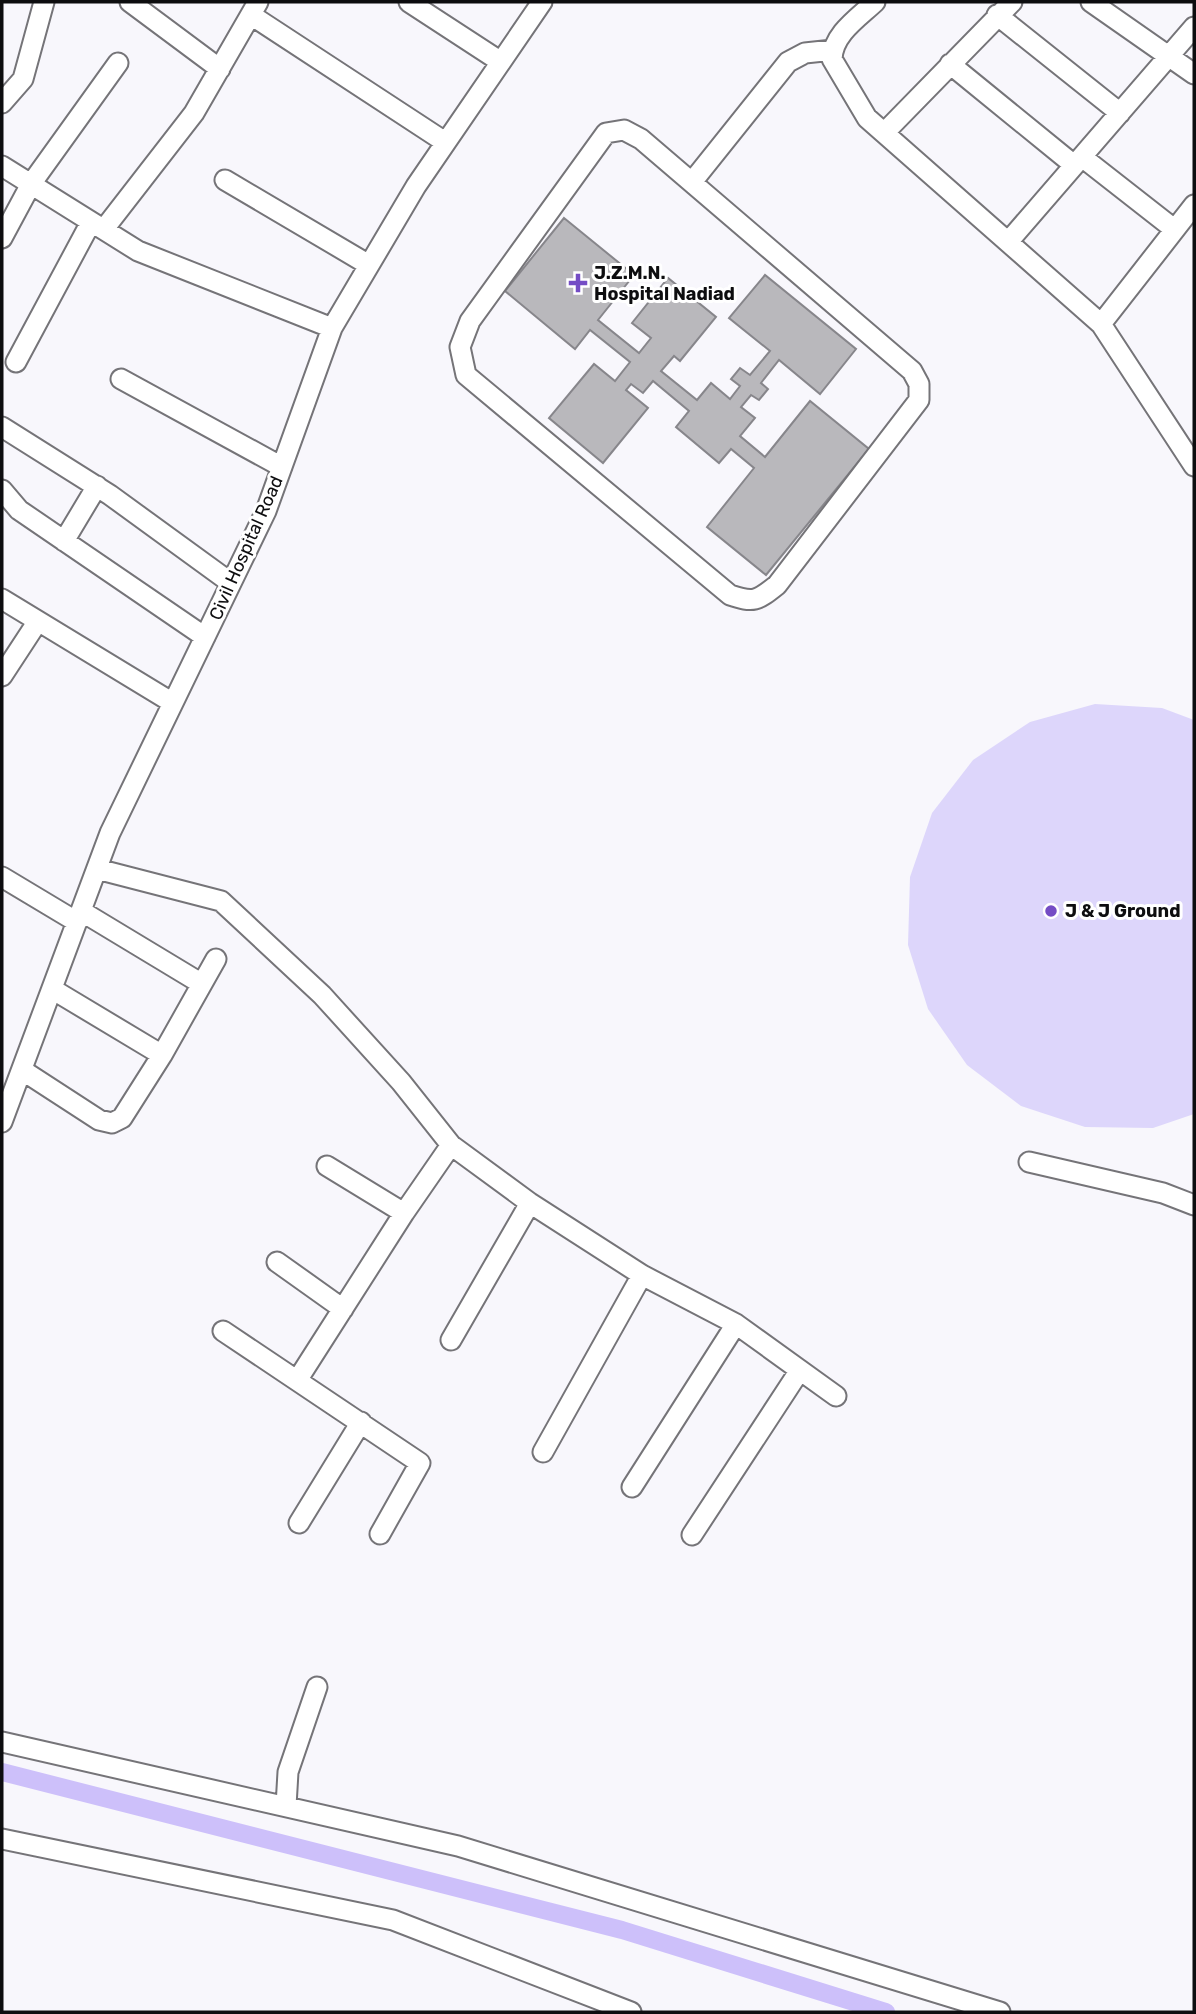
<svg xmlns="http://www.w3.org/2000/svg" width="1196" height="2014" viewBox="0 0 1196 2014" font-family="Rubik,sans-serif">
<style>
.green{fill:#ddd6fb}
.lines{fill:none;stroke-linecap:round;stroke-linejoin:round}
.canal{stroke:#cdc0fa;stroke-width:18}
.building{fill:#b9b8bc;stroke:#87868b;stroke-width:2}
.minor-casing{stroke:#757478;stroke-width:23}
.minor{stroke:#fff;stroke-width:19}
.poi-dot{fill:#744cc5;stroke:#fff;stroke-width:2.5}
.labels{text-anchor:middle;stroke-width:6;stroke-linejoin:round;paint-order:stroke}
.poi-label{font-size:18px;font-weight:bold;fill:#0d0d0f;stroke:#fff;text-anchor:start}
.street-label{font-size:18px;fill:#0d0d0f;stroke:#fff}
</style>
<rect width="100%" height="100%" fill="#f8f7fc"/>
<!-- green -->
<path class="green" d="M1095 704 1162 708 1194 720V1114L1153 1128 1085 1127 1021 1106 967 1065 928 1009 908 945 910 877 932 813 973 760 1030 722Z"/>
<g class="lines">
<!-- canal -->
<path class="canal" d="M2 1772 622 1930 886 2012"/>
</g>
<!-- building -->
<path class="building" d="M564 218 634 275 598 320 639 353 651 338 632 323 668 278 716 317 680 361 674 356 661 371 697 400 711 383 730 399 740 386 731 379 740 368 750 375 770 351 729 318 765 275 856 349 820 394 779 360 761 383 768 389 759 400 751 395 741 407 755 418 740 436 765 457 810 401 869 449 766 575 707 527 754 468 731 449 719 463 676 427 689 411 653 381 643 393 631 384 626 390 648 408 603 463 549 418 594 364 615 381 630 362 590 330 575 349 505 291Z"/>
<g class="lines">
<!-- minor casing -->
<g class="minor-casing">
<path id="minor" d="M130 2 220 69
M409 2 501 62
M875 2C858 18 833 34 832 59L867 118 1101 324 1194 466
M1091 2 1194 74
M251 15 445 142
M997 15 1120 113
M950 64 1074 165
M2 103 23 79 44 2
M624 130 641 139 912 371 919 384V400L777 585C757 601 754 603 730 595L466 375 460 347 470 321 606 133Z
M884 133 1012 2
M1082 157 1174 229
M2 166 138 251 332 328
M225 180 369 265
M692 182 788 62 805 53 833 50
M104 229 194 113 258 2
M2 238 31 184 118 63
M1008 242 1194 27
M1101 324 1194 205
M16 362 91 222
M121 379 282 467
M2 427 110 495 231 583
M2 490 19 510 205 637
M64 541 97 486
M2 599 173 703
M2 676 38 621
M97 869 221 901 322 995 401 1082 451 1145 530 1203 642 1275 736 1324 836 1396
M2 877 77 922
M81 911 202 984
M52 989 162 1055
M22 1070 99 1120 112 1123 122 1118 162 1055 216 959
M2 1122 110 833 266 511 332 328 416 186 542 2
M1029 1162 1163 1193 1194 1205
M327 1166 404 1213
M277 1262 343 1309
M223 1331 420 1463 380 1534
M451 1340 530 1203
M298 1379 404 1213 451 1145
M543 1452 642 1275
M632 1487 736 1324
M299 1523 361 1422
M692 1535 800 1370
M2 1742 458 1846 1000 2012
M286 1806 288 1772 317 1687
M2 1839 393 1920 631 2012"/>
</g>
<!-- minor -->
<use href="#minor" class="minor"/>
</g>
<!-- markers -->
<g class="poi-dot">
<path d="M574.5 272.5h7v7h7v7h-7v7h-7v-7h-7v-7h7z"/>
<circle cx="1051" cy="911" r="7"/>
</g>
<g class="labels">
<!-- poi labels -->
<g class="poi-label">
<text x="594" y="279">J.Z.M.N.<tspan x="594" dy="21">Hospital Nadiad</tspan></text>
<text x="1065" y="917">J &amp; J Ground</text>
</g>
<!-- street labels -->
<g class="street-label">
<text transform="translate(246 548) rotate(-66)" y="6">Civil Hospital Road</text>
</g>
</g>
<!-- border -->
<rect width="1196" height="2014" fill="none" stroke="#0d0d0f" stroke-width="7"/>
</svg>
